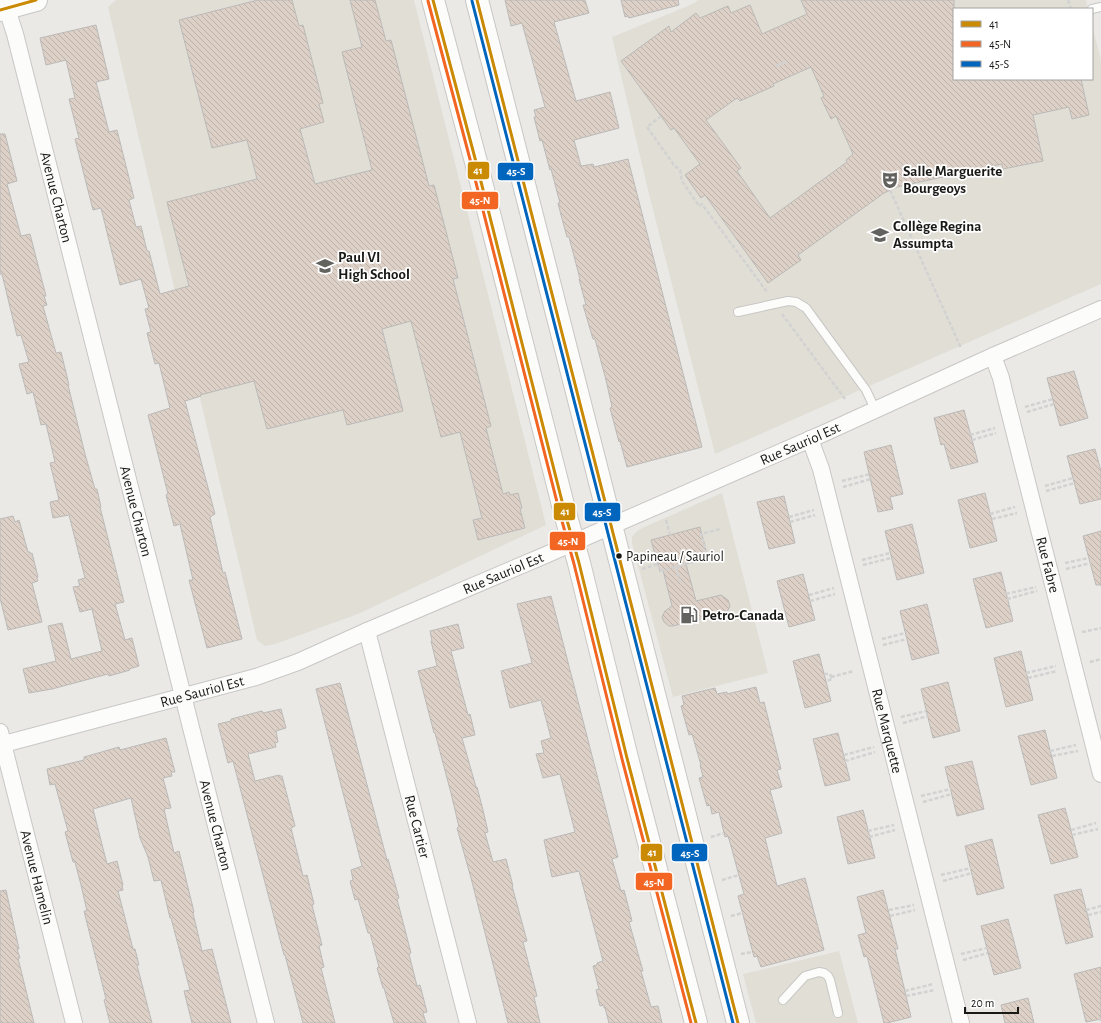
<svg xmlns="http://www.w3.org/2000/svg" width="1101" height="1023" viewBox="0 0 1101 1023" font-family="'Alegreya Sans',sans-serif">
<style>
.built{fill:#e0ded5}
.building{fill:url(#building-back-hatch);stroke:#bbbab8;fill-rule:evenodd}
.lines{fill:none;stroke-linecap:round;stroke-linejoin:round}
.service-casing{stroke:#c8c7c5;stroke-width:10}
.minor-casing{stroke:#c8c7c5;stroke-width:18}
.secondary-casing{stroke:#c8c7c5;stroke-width:24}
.primary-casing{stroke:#c8c7c5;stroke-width:24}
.path{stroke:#d2d2d2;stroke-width:2.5;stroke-dasharray:4 2;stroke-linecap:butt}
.service{stroke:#fcfcfb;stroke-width:8}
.minor{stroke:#fcfcfb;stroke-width:16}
.secondary{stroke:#fcfcfb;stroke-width:22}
.primary{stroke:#fcfcfb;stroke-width:22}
.bus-1-casing{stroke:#fff;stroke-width:6}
.bus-2-casing{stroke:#fff;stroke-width:6}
.bus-3-casing{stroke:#fff;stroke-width:6}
.bus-1{stroke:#cb8a04;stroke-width:3}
.bus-2{stroke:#f26522;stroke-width:3}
.bus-3{stroke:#0065bd;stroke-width:3}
.bus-dot{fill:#191916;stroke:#fff;stroke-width:1.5}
.labels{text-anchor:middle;stroke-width:3.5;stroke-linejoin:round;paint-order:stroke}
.bus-label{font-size:14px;fill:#191916;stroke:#fff;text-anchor:start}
.poi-label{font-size:15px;font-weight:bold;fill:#191916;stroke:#fff;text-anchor:start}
.street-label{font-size:15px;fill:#191916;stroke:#fff}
.line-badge{stroke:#fff;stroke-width:1.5}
.badge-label{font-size:11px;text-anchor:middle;font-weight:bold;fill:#fff}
</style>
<defs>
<pattern id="building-back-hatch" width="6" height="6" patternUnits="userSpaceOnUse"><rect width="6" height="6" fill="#dcd0c7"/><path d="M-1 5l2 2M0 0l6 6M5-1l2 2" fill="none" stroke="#bcb2aa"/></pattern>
</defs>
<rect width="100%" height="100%" fill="#eae9e6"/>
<!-- built -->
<path class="built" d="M116 0H414L546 525 358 614 275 644 265 646 257 640 108 7Z
M699 0H1086L1088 9H954V79H1092V25L1101 60V284L715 454 647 186 612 37 688 6Z
M722 493 768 673 673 697 632 543V537L636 532 642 528Z
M839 951 858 1023H756L743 974Z"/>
<!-- building -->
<path class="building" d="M258 0H292L299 26 303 25 323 103 319 104 324 122 300 129 315 184 372 170 342 52 362 47 350 0H375L386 41 391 40 429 186 434 185 458 278 453 279 491 426 486 428 503 494 509 492 510 495 518 493 522 508 520 509 525 528 478 540 473 520 482 518 460 432 441 437 411 321 382 329 403 411 347 425 343 410 267 429 254 381 200 395 201 396 185 401 215 514 210 517 223 573 225 572 242 639 207 648 189 580H193L180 524 174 526 166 495 168 494 148 415 170 408 159 363 155 364 147 333 151 332 145 309 149 308 141 279 120 285 101 208 93 210 75 139 79 138 69 99 75 98 66 60 46 65 40 38 96 25 109 79 96 82 109 132 117 130 134 198 129 200 136 227 141 226 147 251H149L160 294 189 286 167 202 257 179 247 140 212 148 179 20Z
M505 0H585L589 13 554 22 576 101 610 92 619 128 574 140 581 166 593 164 594 167 628 159 702 447 627 467 620 441 619 442 610 408 612 407 606 380 595 339H593L583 305H586L579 279H580L569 237H567L561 215 558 203H560L551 169 550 170 542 140 540 141 534 117H536L534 110 545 107 522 23 511 26Z
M621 0H678L679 5 629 18 628 16 625 17Z
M801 0H954V79H1081L1089 115 1072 119 1069 107 1033 115 1043 161 1003 169 1002 164 897 187 884 193 798 255 801 260 768 283 705 195 701 198 685 175 700 164 674 128 671 130 621 61 669 26 671 32 696 13 700 18 728 6 731 13 750 5 762 34 807 14ZM811 67 824 96 821 98 831 119 836 116 853 154 846 160 847 162 770 218 737 171 741 168 706 120 737 98 740 101 774 86 773 84Z
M0 134H5L17 181 7 184 21 236 30 234 46 296H44L47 305 43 306 56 353 61 352 69 385H68L85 454 95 489H97L101 507H100L124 602 115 604 125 640 132 638 139 666 129 669 130 670 109 676 108 674 52 689 29 693 23 669 56 661 48 626 62 623 71 659 102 651 92 609 80 612 73 587 80 586 78 580 85 578 69 515 53 518 50 502 59 500 50 463 55 462 46 424 41 425 33 392 27 394 19 364 29 362 21 335 17 336 2 274H0Z
M1074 371 1088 418 1060 426 1047 378Z
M964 410 978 462 951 469 944 444 941 445 934 418Z
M891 445 903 494 890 497 893 509 878 512 864 452Z
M1095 449 1101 471V499L1080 504 1067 456Z
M985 493 997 541 970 548 958 500Z
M784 496 795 543 769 549 757 502Z
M13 516 15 522 19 520 28 552H30L31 554 32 553 38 577 37 578 38 581 32 583 42 622 8 630 0 598V519Z
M912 524 924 573 897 580 885 531Z
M700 527 708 558 686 564 696 601 721 595 728 600 730 606 727 612 673 626H669L664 622 662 617 665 611 672 606 663 570 660 571 651 540Z
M1101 531V585H1096L1083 536Z
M1001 572 1013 621 986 628 973 579Z
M803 574 815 620 789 627 777 581Z
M551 596 618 857 612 859 621 891 624 890 632 921 629 922 643 971H641L651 1007 658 1006 662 1023H609L605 1008H604V1005L600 1006 596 990 599 989 593 966 597 965V963L603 961 579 871 552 877 544 840 575 832 560 774 543 778 536 754 544 753 541 741 551 738 541 700 510 708 501 671 532 663 517 604Z
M927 604 939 653 912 660 900 611Z
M458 624 464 648 451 651 468 715 470 714 475 735 462 738 476 787H477L483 810 488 832 485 833 493 862 506 859 513 886H512L527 941 523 942 537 996 534 997 540 1023H508L471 878 457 828 459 827 451 793 435 733H434L418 671 437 666 431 641H432L430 631Z
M1021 651 1033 700 1006 707 994 658Z
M819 654 831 701 805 708 793 661Z
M948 682 960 731 933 738 921 689Z
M340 683 387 860 388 859 399 898 397 899 411 953 409 954 417 986 420 985 427 1012 423 1013 426 1023H394L384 988H383L377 968 379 967 370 933H368L358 899 355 900 350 881 353 880 351 870 362 866 316 689Z
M756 687 760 703 764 702 781 769 777 770 782 787 770 790 782 833 765 838 777 886 805 878 824 950 761 967 757 956 754 957 738 896 744 894 731 846 728 836 725 837 719 812 712 814 710 805 707 806 699 778 703 777 700 765H701L692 734 689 735 681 706 684 705 682 696 715 688 717 694 727 692V694Z
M281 709 286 728 276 731 278 742 275 743 276 747 248 754 255 781 279 775 280 776H282L295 826 291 828 303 876 307 875 314 904 312 905 322 945 319 946 324 967 321 968 335 1023H303L285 955H284L233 761 228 763 218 724 231 721V719L262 711 263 713Z
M1045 730 1057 778 1031 785 1018 736Z
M838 733 850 780 825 786 813 739Z
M166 738 175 772H171L172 776 163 778 171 808 164 809 174 853 179 851 194 912 193 913 202 951 212 949 231 1023H192L184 991 190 990 171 918H170L161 880 154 881 148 857 140 838 131 798 93 809 107 864 117 861 123 885H122L123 890 118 891 133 949H135L139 965H137L152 1023H110L104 1000 106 999 84 911H87L81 885 75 862H73L65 832 68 831 55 784 50 785 47 769 84 760V757L119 747 120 750Z
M972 761 984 809 957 816 945 767Z
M1065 808 1078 857 1051 864 1038 815Z
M863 810 875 858 848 864 837 817Z
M992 839 1004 888 977 895 965 846Z
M1081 889 1093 937 1066 944 1054 895Z
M6 890 19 949H17L20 958H18L34 1023H0V891Z
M883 890 898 949H895L911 1017 887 1023H884L867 956 864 957 858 935 866 933 857 897Z
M1008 919 1021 968 994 975 981 926Z
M1101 967V1019L1086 1022 1074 974Z
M1028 998 1034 1023H1005L1001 1005Z"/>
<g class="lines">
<!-- service casing -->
<g class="service-casing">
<path id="service" d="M1092 9 1101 7
M738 312 788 301 796 302 806 308 866 390 875 409
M783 1000 805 976 819 972 824 973 828 976 830 980 838 1013"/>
</g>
<!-- minor casing -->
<g class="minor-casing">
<g id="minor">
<path id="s1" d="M4 0 15 34 266 1023"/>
<path id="s2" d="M993 356 1001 378 1005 395 1101 774"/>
<path id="s3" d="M810 439 821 469 961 1023"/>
<path id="s4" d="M367 631 468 1023"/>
<path id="s5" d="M0 732 74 1023"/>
<path id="s6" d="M0 745 256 677 298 662 367 631 548 554 611 526 829 431 993 356 1101 309"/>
</g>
</g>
<!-- secondary casing -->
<g class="secondary-casing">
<path id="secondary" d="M0 10 36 0"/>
</g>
<!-- primary casing -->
<g class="primary-casing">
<path id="primary" d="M433 0 476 162 565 513 579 563 627 758 696 1023
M477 0 738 1023"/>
</g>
<!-- path -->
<path class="path" d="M1068 0 1071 9
M776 66 787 61
M661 116 647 127 674 165 680 170 682 181 699 206 702 204 767 292
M890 190 961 348
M782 314 845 399
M1025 407 1053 399
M1027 412 1054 404
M970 435 995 428
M972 440 996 433
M842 481 870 474
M1045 486 1073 478
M843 487 871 479
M1046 491 1075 483
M990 514 1015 507
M789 517 814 510
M992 519 1017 513
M666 520 670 535
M790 522 815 515
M862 560 890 553
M1065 563 1089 558
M863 565 891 558
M676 567 681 585
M642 569 658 564 660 571 708 558 701 534 720 529
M1066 569 1091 563
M1006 594 1036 587
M809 595 834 588
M1007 599 1037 591
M810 601 835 594
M1082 632 1101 628
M882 639 905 633
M883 645 907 639
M1090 662 1101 659
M1026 673 1056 666
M824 674H830L832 679 826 681
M831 677 854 671
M1028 678 1057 671
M901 717 926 711
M903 723 928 716
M1050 751 1076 745
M844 755 874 747
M1052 756 1078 751
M845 761 875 752
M921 796 951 789
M923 802 952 794
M1071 830 1096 823
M868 831 894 825
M1072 835 1098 829
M711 837 724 833
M869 837 895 830
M941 875 971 868
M722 880 739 875
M943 881 972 873
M889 910 914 905
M1086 910 1101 906
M1088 915 1101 912
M731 916 743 913
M890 916 915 910
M741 954 752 952
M961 954 987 948
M963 960 988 953
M905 991 933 984
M906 996 935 990
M1100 1019 1101 1021"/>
<!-- service -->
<use href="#service" class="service"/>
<!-- minor -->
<use href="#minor" class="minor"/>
<!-- secondary -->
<use href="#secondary" class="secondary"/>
<!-- primary -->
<use href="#primary" class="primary"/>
<!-- bus-1 casing -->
<g class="bus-1-casing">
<path id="bus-1" d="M433 0 476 162 565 513 579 563 627 758 696 1023
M477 0 738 1023
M0 10 36 0"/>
</g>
<!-- bus-2 casing -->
<g class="bus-2-casing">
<path id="bus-2" d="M428 1 471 163 560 514 574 564 622 759 691 1023"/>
</g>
<!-- bus-3 casing -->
<g class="bus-3-casing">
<path id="bus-3" d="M472 1 733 1023"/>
</g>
<!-- bus-1 -->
<use href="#bus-1" class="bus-1"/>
<!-- bus-2 -->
<use href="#bus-2" class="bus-2"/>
<!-- bus-3 -->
<use href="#bus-3" class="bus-3"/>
</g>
<!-- icons -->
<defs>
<g id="theatre-bare" transform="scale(1.38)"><path d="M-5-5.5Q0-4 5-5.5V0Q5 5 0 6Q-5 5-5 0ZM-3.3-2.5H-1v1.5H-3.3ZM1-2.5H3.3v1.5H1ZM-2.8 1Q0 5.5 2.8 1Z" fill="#62625f" stroke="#fff" stroke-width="2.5" paint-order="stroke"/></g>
<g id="school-bare" transform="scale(1.38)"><path d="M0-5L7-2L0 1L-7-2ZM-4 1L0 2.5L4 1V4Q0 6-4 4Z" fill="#62625f" stroke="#fff" stroke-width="2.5" paint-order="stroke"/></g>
<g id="fuel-bare" transform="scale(1.38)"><path d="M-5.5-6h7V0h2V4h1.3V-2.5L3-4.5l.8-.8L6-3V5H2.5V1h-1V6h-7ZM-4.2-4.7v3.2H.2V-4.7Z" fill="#62625f" stroke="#fff" stroke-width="2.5" paint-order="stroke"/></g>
</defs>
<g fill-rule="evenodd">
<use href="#theatre-bare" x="890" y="180"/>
<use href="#school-bare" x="880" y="235"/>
<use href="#school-bare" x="325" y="266"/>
<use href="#fuel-bare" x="689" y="615"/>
</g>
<!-- markers -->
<circle class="bus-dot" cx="619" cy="556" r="3.5"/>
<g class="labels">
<!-- bus labels -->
<g class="bus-label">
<text x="626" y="561">Papineau / Sauriol</text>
</g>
<!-- poi labels -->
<g class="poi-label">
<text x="903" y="176">Salle Marguerite<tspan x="903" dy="17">Bourgeoys</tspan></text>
<text x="893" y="231">Collège Regina<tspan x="893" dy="17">Assumpta</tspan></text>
<text x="338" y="262">Paul VI<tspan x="338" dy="17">High School</tspan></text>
<text x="702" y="620">Petro-Canada</text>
</g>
<!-- street labels -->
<g class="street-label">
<text dy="5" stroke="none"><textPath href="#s1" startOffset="204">Avenue Charton</textPath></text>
<text dy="5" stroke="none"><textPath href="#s6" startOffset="857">Rue Sauriol Est</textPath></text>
<text dy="5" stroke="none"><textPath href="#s1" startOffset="528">Avenue Charton</textPath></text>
<text dy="5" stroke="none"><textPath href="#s2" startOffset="216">Rue Fabre</textPath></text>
<text dy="5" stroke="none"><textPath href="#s6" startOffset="533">Rue Sauriol Est</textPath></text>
<text dy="5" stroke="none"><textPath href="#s6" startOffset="209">Rue Sauriol Est</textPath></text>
<text dy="5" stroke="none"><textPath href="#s3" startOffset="302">Rue Marquette</textPath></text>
<text dy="5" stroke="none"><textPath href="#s1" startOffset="852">Avenue Charton</textPath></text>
<text dy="5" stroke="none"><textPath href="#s4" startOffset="202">Rue Cartier</textPath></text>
<text dy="5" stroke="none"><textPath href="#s5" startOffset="150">Avenue Hamelin</textPath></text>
</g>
</g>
<g class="line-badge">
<rect x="467" y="161" width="23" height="19" rx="4" fill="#cb8a04"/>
<rect x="497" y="162" width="37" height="19" rx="4" fill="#0065bd"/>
<rect x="461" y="191" width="38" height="19" rx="4" fill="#f26522"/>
<rect x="553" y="502" width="23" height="19" rx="4" fill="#cb8a04"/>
<rect x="584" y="502" width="37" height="20" rx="4" fill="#0065bd"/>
<rect x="549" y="531" width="37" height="20" rx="4" fill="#f26522"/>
<rect x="640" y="843" width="23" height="19" rx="4" fill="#cb8a04"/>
<rect x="671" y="843" width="37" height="19" rx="4" fill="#0065bd"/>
<rect x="635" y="872" width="38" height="19" rx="4" fill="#f26522"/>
</g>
<g class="badge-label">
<text x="478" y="174">41</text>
<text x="516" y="175">45-S</text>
<text x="480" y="204">45-N</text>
<text x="565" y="515">41</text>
<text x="602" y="516">45-S</text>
<text x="568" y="545">45-N</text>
<text x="652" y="856">41</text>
<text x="690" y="857">45-S</text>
<text x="654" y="886">45-N</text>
</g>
<!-- legend -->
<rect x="953" y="8" width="140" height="72" fill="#ffffff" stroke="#a3a3a2"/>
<rect x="961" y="21" width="20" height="6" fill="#cb8a04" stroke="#a3a3a2"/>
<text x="989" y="28" font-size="12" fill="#191916">41</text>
<rect x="961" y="41" width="20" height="6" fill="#f26522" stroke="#a3a3a2"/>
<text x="989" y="48" font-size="12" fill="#191916">45-N</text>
<rect x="961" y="61" width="20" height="6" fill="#0065bd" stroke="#a3a3a2"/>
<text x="989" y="68" font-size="12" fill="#191916">45-S</text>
<!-- scale -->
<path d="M965 1007v6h53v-6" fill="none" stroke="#191916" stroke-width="2"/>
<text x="971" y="1007" font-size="12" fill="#191916" stroke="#ffffff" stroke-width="3" paint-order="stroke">20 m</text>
</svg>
